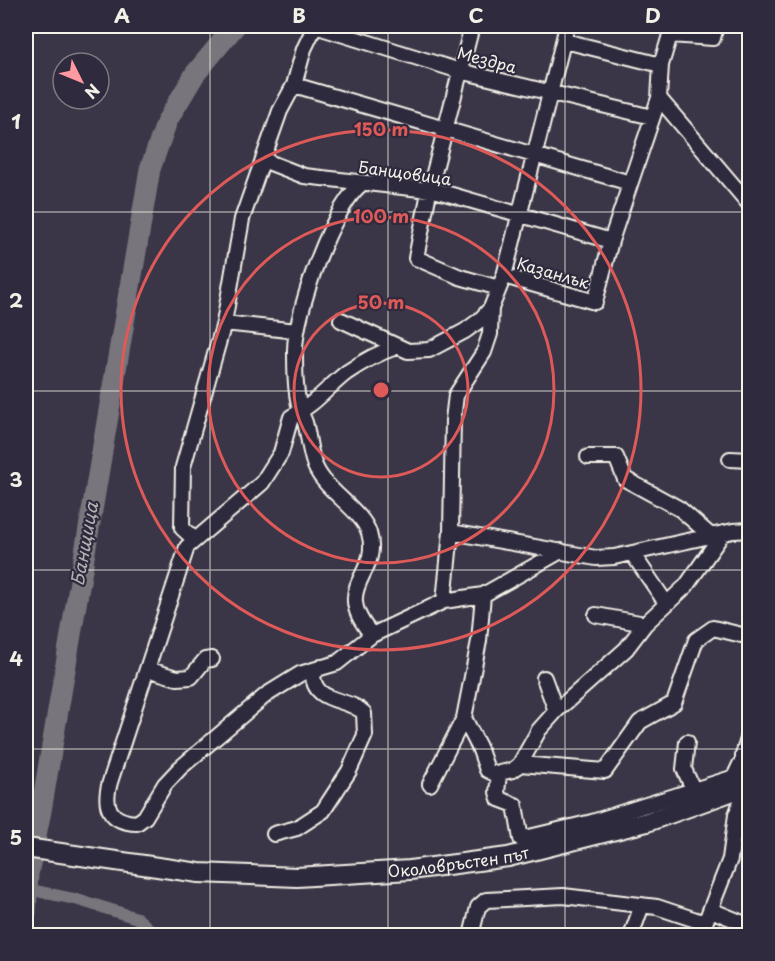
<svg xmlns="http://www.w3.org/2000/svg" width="775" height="961" viewBox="0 0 775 961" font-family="'Playpen Sans',sans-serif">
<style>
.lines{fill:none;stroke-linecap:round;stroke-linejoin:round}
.canal{stroke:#78747b;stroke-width:12}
.river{stroke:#78747b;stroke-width:21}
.minor-casing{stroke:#f4f1e8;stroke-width:18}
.major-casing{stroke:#f4f1e8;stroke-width:22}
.minor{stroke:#2f2a3d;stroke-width:14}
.major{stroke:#2f2a3d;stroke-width:18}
.grid{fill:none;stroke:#f4f1e8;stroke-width:1.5;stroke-opacity:0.55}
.ring{fill:none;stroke:#de5a58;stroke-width:3}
.labels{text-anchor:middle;stroke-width:4.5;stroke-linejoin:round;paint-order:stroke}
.street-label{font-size:16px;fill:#f4f1e8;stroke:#2f2a3d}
.water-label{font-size:18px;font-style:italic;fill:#b6b2b2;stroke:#2f2a3d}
.centre{fill:#de5a58;stroke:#2f2a3d;stroke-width:3}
.ring-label{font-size:18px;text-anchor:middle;font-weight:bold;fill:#de5a58;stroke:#2f2a3d;stroke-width:4.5;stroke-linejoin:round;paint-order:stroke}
.neatline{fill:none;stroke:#f4f1e8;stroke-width:2}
.grid-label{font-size:20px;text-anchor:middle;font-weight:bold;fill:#f4f1e8}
</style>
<rect width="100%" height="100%" fill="#3b3647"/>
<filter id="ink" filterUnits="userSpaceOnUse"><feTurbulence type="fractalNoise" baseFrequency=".0167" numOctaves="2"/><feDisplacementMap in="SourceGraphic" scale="12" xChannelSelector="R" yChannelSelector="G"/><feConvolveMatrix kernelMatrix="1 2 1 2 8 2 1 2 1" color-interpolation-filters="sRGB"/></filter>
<g filter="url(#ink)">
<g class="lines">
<!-- canal -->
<path class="canal" d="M27 889 79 900 137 918 157 936"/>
<!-- river -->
<path class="river" d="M26 913 28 874 41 811 150 169 167 121 195 74 235 26"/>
<!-- minor casing -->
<g class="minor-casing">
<path id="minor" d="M315 26 460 71 652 117
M472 26 429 192 416 258 460 277 499 288
M565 41 661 65
M294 85 630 183
M659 98 750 205
M263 160 304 176 438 191 611 241
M363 183C333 203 295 314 295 350 295 369 295 390 300 409 301 415 305 420 306 426 309 439 310 454 315 466 325 491 362 510 369 533 382 576 329 585 372 635
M504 276 595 302 611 241 659 98 661 65 670 35 713 38 716 26
M341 320 408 351 429 350 465 331 480 320 491 308 504 276 567 26
M224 323 297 331
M396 347C378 353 362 362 346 373 327 388 313 406 291 417L281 453 262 483 187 547 110 782C103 806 109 822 137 823L145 817 165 784 180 768 266 695 300 674 337 663 372 635 444 601 483 595 561 551
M588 457H616L625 479 680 509 711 536
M730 459 750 460
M451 532 596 558 614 557 733 531 750 530
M195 540 182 528 183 467 224 323 242 219 280 111 294 85 304 49 315 26
M632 553 666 603
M444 601 451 532 453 420 456 395 484 352 490 334 491 308
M596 615 645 624
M147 669 177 678 191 677 205 660 212 659
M544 678 556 711
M464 718 479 747 487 770 495 774 513 770 520 764 539 730 556 711 626 649 645 624 686 586 723 533
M687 742 684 769 693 789
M520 764 605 771 640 722 674 703 696 640 713 628 750 637
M743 773V755L750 732
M499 774 497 792 499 799 515 805 521 839 592 822 738 776
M430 784 464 718 479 641 483 595
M274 834 297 828 323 811 349 771 365 735 364 713C348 697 313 704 313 674L321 667
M711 910 750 926
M471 936 478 907 486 900 563 896 657 907 705 923
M631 936 642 905
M700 936 730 859 736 815 749 781"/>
</g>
<!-- major casing -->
<g class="major-casing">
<g id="major">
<path d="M721 795 735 780 742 765"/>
<path id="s1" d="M26 848 199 873 297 877 410 870 508 857 647 822 750 785"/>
</g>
</g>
<!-- minor -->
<use href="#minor" class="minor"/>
<!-- major -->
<use href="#major" class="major"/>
</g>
</g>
<!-- grid -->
<path class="grid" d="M210 26V936M388 26V936M565 26V936M26 212H750M26 391H750M26 570H750M26 749H750"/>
<!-- distance rings -->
<g class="ring">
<circle cx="381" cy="390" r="87"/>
<circle cx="381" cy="390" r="173"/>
<circle cx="381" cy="390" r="260"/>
</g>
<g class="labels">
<!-- street labels -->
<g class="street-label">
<text transform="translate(487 60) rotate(15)" y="6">Мездра</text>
<text transform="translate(405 173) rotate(8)" y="6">Банщовица</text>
<text transform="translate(553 273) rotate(16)" y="6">Казанлък</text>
<text dy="6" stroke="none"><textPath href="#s1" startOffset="435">Околовръстен път</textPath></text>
</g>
<!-- water labels -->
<g class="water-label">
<text transform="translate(85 544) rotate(-80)" y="6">Банщица</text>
</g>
</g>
<circle cx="381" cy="390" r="9" class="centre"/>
<g class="ring-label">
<text x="381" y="136">150 m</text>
<text x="381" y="223">100 m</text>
<text x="381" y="309">50 m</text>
</g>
<!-- margin -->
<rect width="775" height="961" fill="none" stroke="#2f2a3d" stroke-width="66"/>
<!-- north arrow -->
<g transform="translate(81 81) rotate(133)"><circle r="28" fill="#2f2a3d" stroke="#7e7a81" stroke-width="1.5"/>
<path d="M0-4.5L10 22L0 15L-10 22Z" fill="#ff9aa2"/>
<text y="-9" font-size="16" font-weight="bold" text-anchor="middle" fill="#f4f1e8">N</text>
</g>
<rect x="33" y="33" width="709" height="895" class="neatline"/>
<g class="grid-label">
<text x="122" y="23">A</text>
<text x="299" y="23">B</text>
<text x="476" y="23">C</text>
<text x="653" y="23">D</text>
<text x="16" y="129">1</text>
<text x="16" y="308">2</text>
<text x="16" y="487">3</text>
<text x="16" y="666">4</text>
<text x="16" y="845">5</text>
</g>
</svg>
